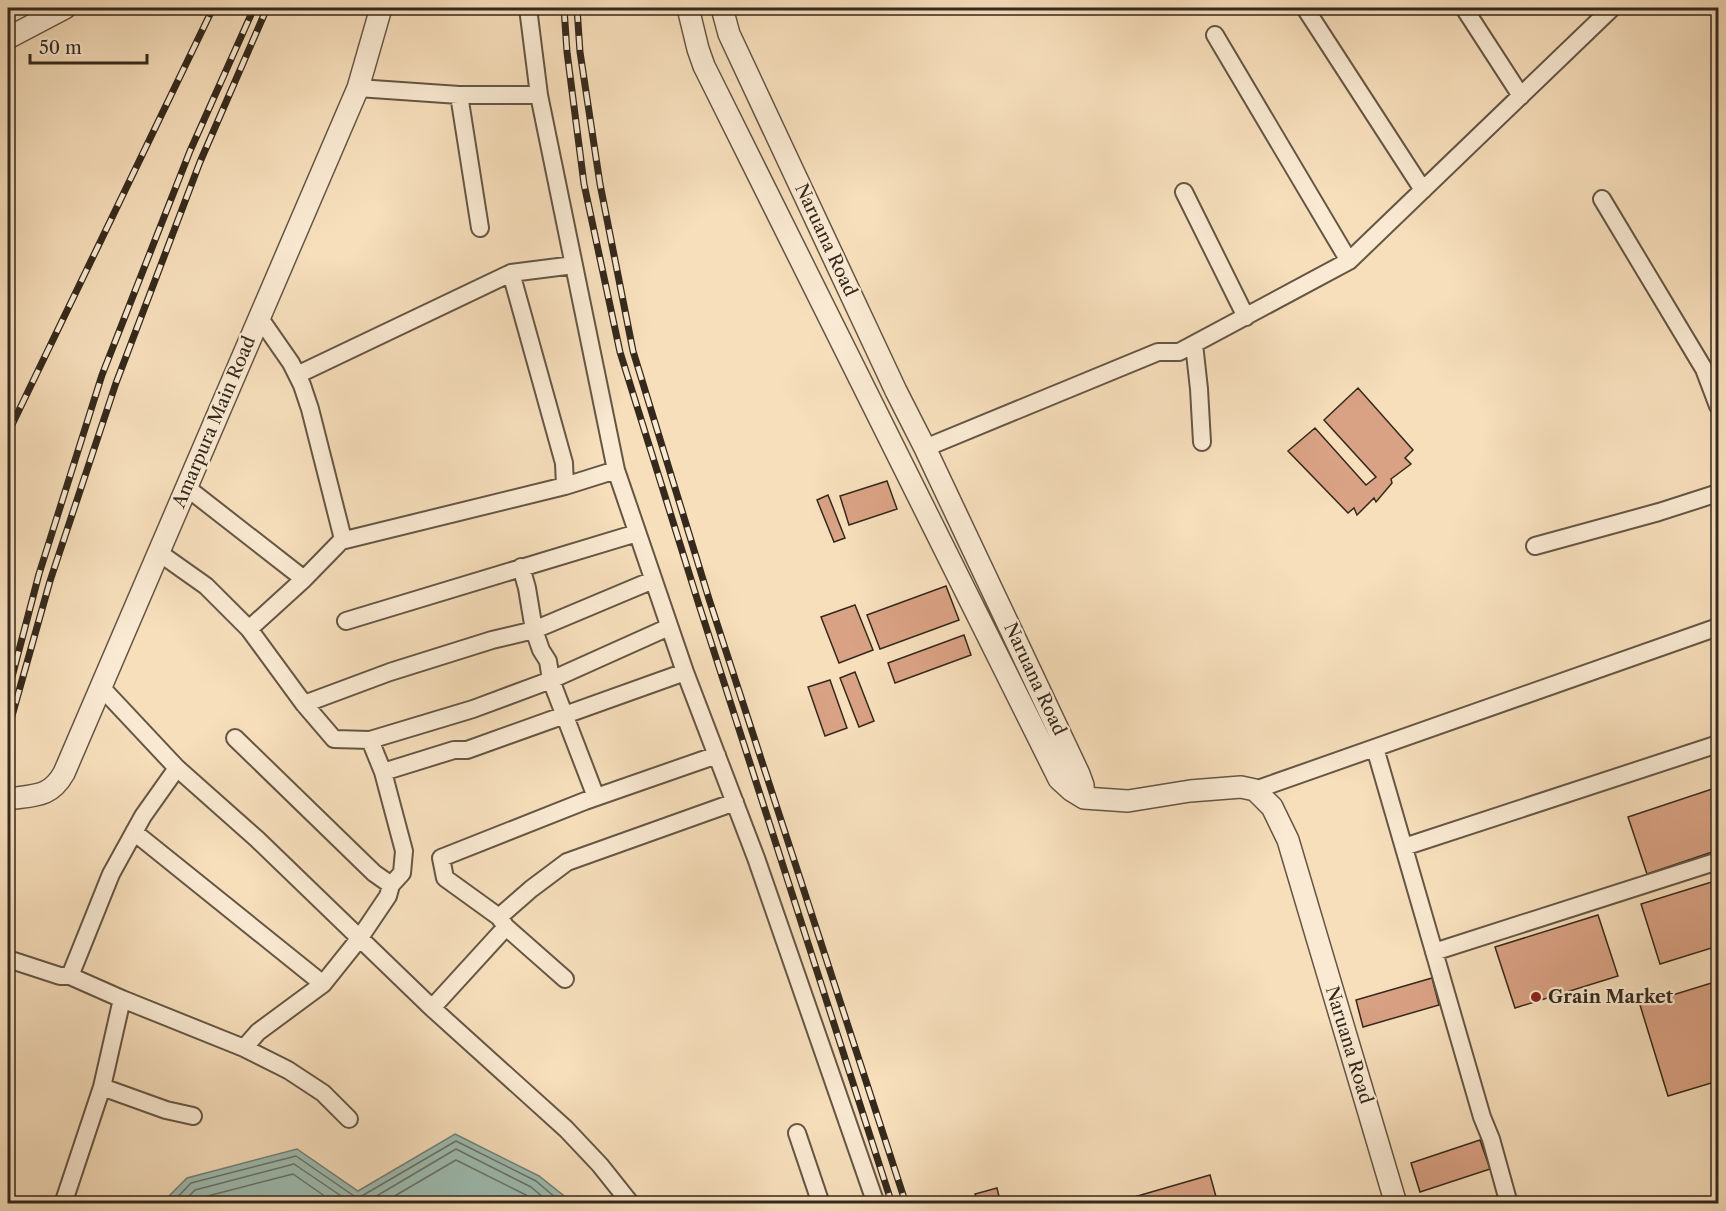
<svg xmlns="http://www.w3.org/2000/svg" width="1726" height="1211" viewBox="0 0 1726 1211" font-family="'Libre Caslon Text',serif">
<style>
.water{fill:#9dbcb2;stroke:#738176;stroke-width:1.5}
.lines{fill:none;stroke-linecap:round;stroke-linejoin:round}
.shore{stroke:#687267;stroke-width:1.5}
.building{fill:#daa284;stroke:#34291c;stroke-width:1.5}
.minor-casing{stroke:#655644;stroke-width:20}
.tertiary-casing{stroke:#655644;stroke-width:24}
.minor{stroke:#faead3;stroke-width:16}
.tertiary{stroke:#faead3;stroke-width:21}
.rail-casing{stroke:#34291c;stroke-width:7}
.rail{stroke:#faead3;stroke-width:4.5;stroke-dasharray:14;stroke-linecap:butt}
.poi-dot{fill:#8f2418;stroke:#faead3;stroke-width:2}
.labels{text-anchor:middle;stroke-width:4.5;stroke-linejoin:round;paint-order:stroke}
.street-label{font-size:18px;fill:#34291c;stroke:#faead3}
.poi-label{font-size:18px;font-weight:bold;fill:#34291c;stroke:#faead3;text-anchor:start}
</style>
<rect width="100%" height="100%" fill="#f7dfbc"/>
<filter id="stains"><feTurbulence type="fractalNoise" baseFrequency=".00333" numOctaves="4"/><feColorMatrix values="0 0 0 0 .2 0 0 0 0 .09 0 0 0 0 .02 0 0 0 .5 -.17"/></filter>
<radialGradient id="worn" r=".72"><stop offset=".6" stop-color="#630" stop-opacity="0"/><stop offset="1" stop-color="#630" stop-opacity=".3"/></radialGradient>
<!-- water -->
<path class="water" d="M455 1134 539 1176 573 1203H162L187 1178 297 1149 358 1191Z"/>
<g class="lines">
<!-- shore -->
<path class="shore" d="M171 1204 191 1183 296 1156 354 1196 360 1197 456 1141 536 1181 563 1204
M181 1204 195 1190 294 1164 353 1204
M194 1204 200 1198 293 1174 336 1204
M363 1204 456 1149 531 1187 551 1204
M381 1204 456 1160 526 1195 537 1204"/>
</g>
<!-- building -->
<path class="building" d="M1358 388 1413 450 1405 458 1411 464 1391 479 1392 483 1376 502 1374 498 1357 515 1354 508 1348 513 1288 451 1315 428 1366 485 1376 477 1324 420Z
M887 481 897 509 849 525 840 496Z
M828 495 845 538 834 542 817 500Z
M946 586 959 620 880 649 867 615Z
M855 605 873 650 839 663 821 617Z
M964 635 971 655 895 683 888 663Z
M855 672 874 721 859 727 840 678Z
M830 680 847 728 825 736 808 687Z
M1718 787V850L1647 874 1628 817Z
M1718 880V946L1660 964 1641 904Z
M1598 915 1618 976 1515 1008 1495 947Z
M1432 978 1439 1005 1363 1027 1356 1000Z
M1718 981V1081L1668 1096 1640 1005Z
M1480 1140 1490 1169 1420 1192 1411 1163Z
M1210 1175 1218 1204H1110Z
M997 1188 1000 1201 990 1204H978L975 1194Z"/>
<g class="lines">
<!-- minor casing -->
<g class="minor-casing">
<path id="minor" d="M528 8 539 95 616 470 685 672 756 858 876 1204
M1305 8 1423 190
M1464 8 1521 96
M1215 35 1349 261
M358 88 459 95H539
M459 95 480 228
M1184 192 1246 317
M1602 199 1704 369 1718 406
M511 273 574 265
M1194 344 1199 389 1202 442
M297 375 511 273 564 463 565 486
M925 448 1158 352H1179L1349 261 1612 8
M186 487 304 579
M341 541 565 486 616 470
M1535 546 1659 512 1718 493
M158 552 206 586 249 629 304 704 334 739 370 740 383 772 404 851 402 873 391 885 388 896 359 939 323 984 258 1032 244 1048
M521 567 527 588 534 630 541 650 548 661 551 680 596 797
M346 621 637 533
M249 629 304 579 343 539 310 409 302 385 291 363 259 317
M101 687 177 768 257 839 432 1008 566 1129 600 1165 631 1204
M304 704 390 672 492 640 534 630 653 580
M235 738 374 873 391 885
M370 740 473 709 551 680 669 627
M1375 748 1482 1117 1491 1139 1509 1204
M383 772 454 750H467L685 672
M1255 790 1718 627
M134 832 323 984
M1404 847 1718 744
M499 917 531 889 567 862 735 802
M506 927 565 979
M1434 952 1718 861
M8 959 60 976H70L122 999 244 1048 288 1070 323 1093 349 1119
M70 976 111 874 143 816 177 768
M432 1008 506 927 499 917 445 878 441 858 585 801 717 755
M102 1087 166 1110 193 1116
M797 1133 821 1204
M63 1204 102 1087 122 999"/>
</g>
<!-- tertiary casing -->
<g class="tertiary-casing">
<path id="tertiary" d="M688 8 698 49 704 66 1059 779 1071 790 1084 798 1128 801 1190 791 1241 787 1255 790 1272 807 1288 840 1396 1204
M722 8 729 34 896 391 925 448 1079 774 1083 785 1084 798
M8 38 65 8
M8 799C34 795 50 798 64 773L358 88 381 8"/>
</g>
<!-- minor -->
<use href="#minor" class="minor"/>
<!-- tertiary -->
<use href="#tertiary" class="tertiary"/>
<!-- rail casing -->
<g class="rail-casing">
<path id="rail" d="M564 8 567 52 584 184 620 352 699 605 892 1204
M577 8 580 52 600 184 633 351 709 599 906 1204
M8 433 213 8
M8 692 39 574 102 375 190 151 254 8
M8 730 50 581 116 383 200 162 267 8"/>
</g>
<!-- rail -->
<use href="#rail" class="rail"/>
</g>
<!-- markers -->
<circle class="poi-dot" cx="1536" cy="997" r="6"/>
<g class="labels">
<!-- street labels -->
<g class="street-label">
<text transform="translate(826 240) rotate(65)" y="6">Naruana Road</text>
<text transform="translate(214 422) rotate(-67)" y="6">Amarpura Main Road</text>
<text transform="translate(1035 679) rotate(65)" y="6">Naruana Road</text>
<text transform="translate(1349 1045) rotate(73)" y="6">Naruana Road</text>
</g>
<!-- poi labels -->
<g class="poi-label">
<text x="1548" y="1003">Grain Market</text>
</g>
</g>
<!-- margin -->
<rect width="1726" height="1211" fill="none" stroke="#f7dfbc" stroke-width="30"/>
<rect x="9" y="9" width="1708" height="1193" fill="none" stroke="#34291c" stroke-width="3"/>
<rect x="15" y="15" width="1696" height="1181" fill="none" stroke="#34291c" stroke-width="1.5"/>
<!-- scale -->
<path d="M30 54v9h117v-9" fill="none" stroke="#34291c" stroke-width="3"/>
<text x="39" y="54" font-size="18" fill="#34291c" stroke="#faead3" stroke-width="4.5" paint-order="stroke">50 m</text>
<rect width="100%" height="100%" filter="url(#stains)"/>
<rect width="100%" height="100%" fill="url(#worn)"/>
</svg>
